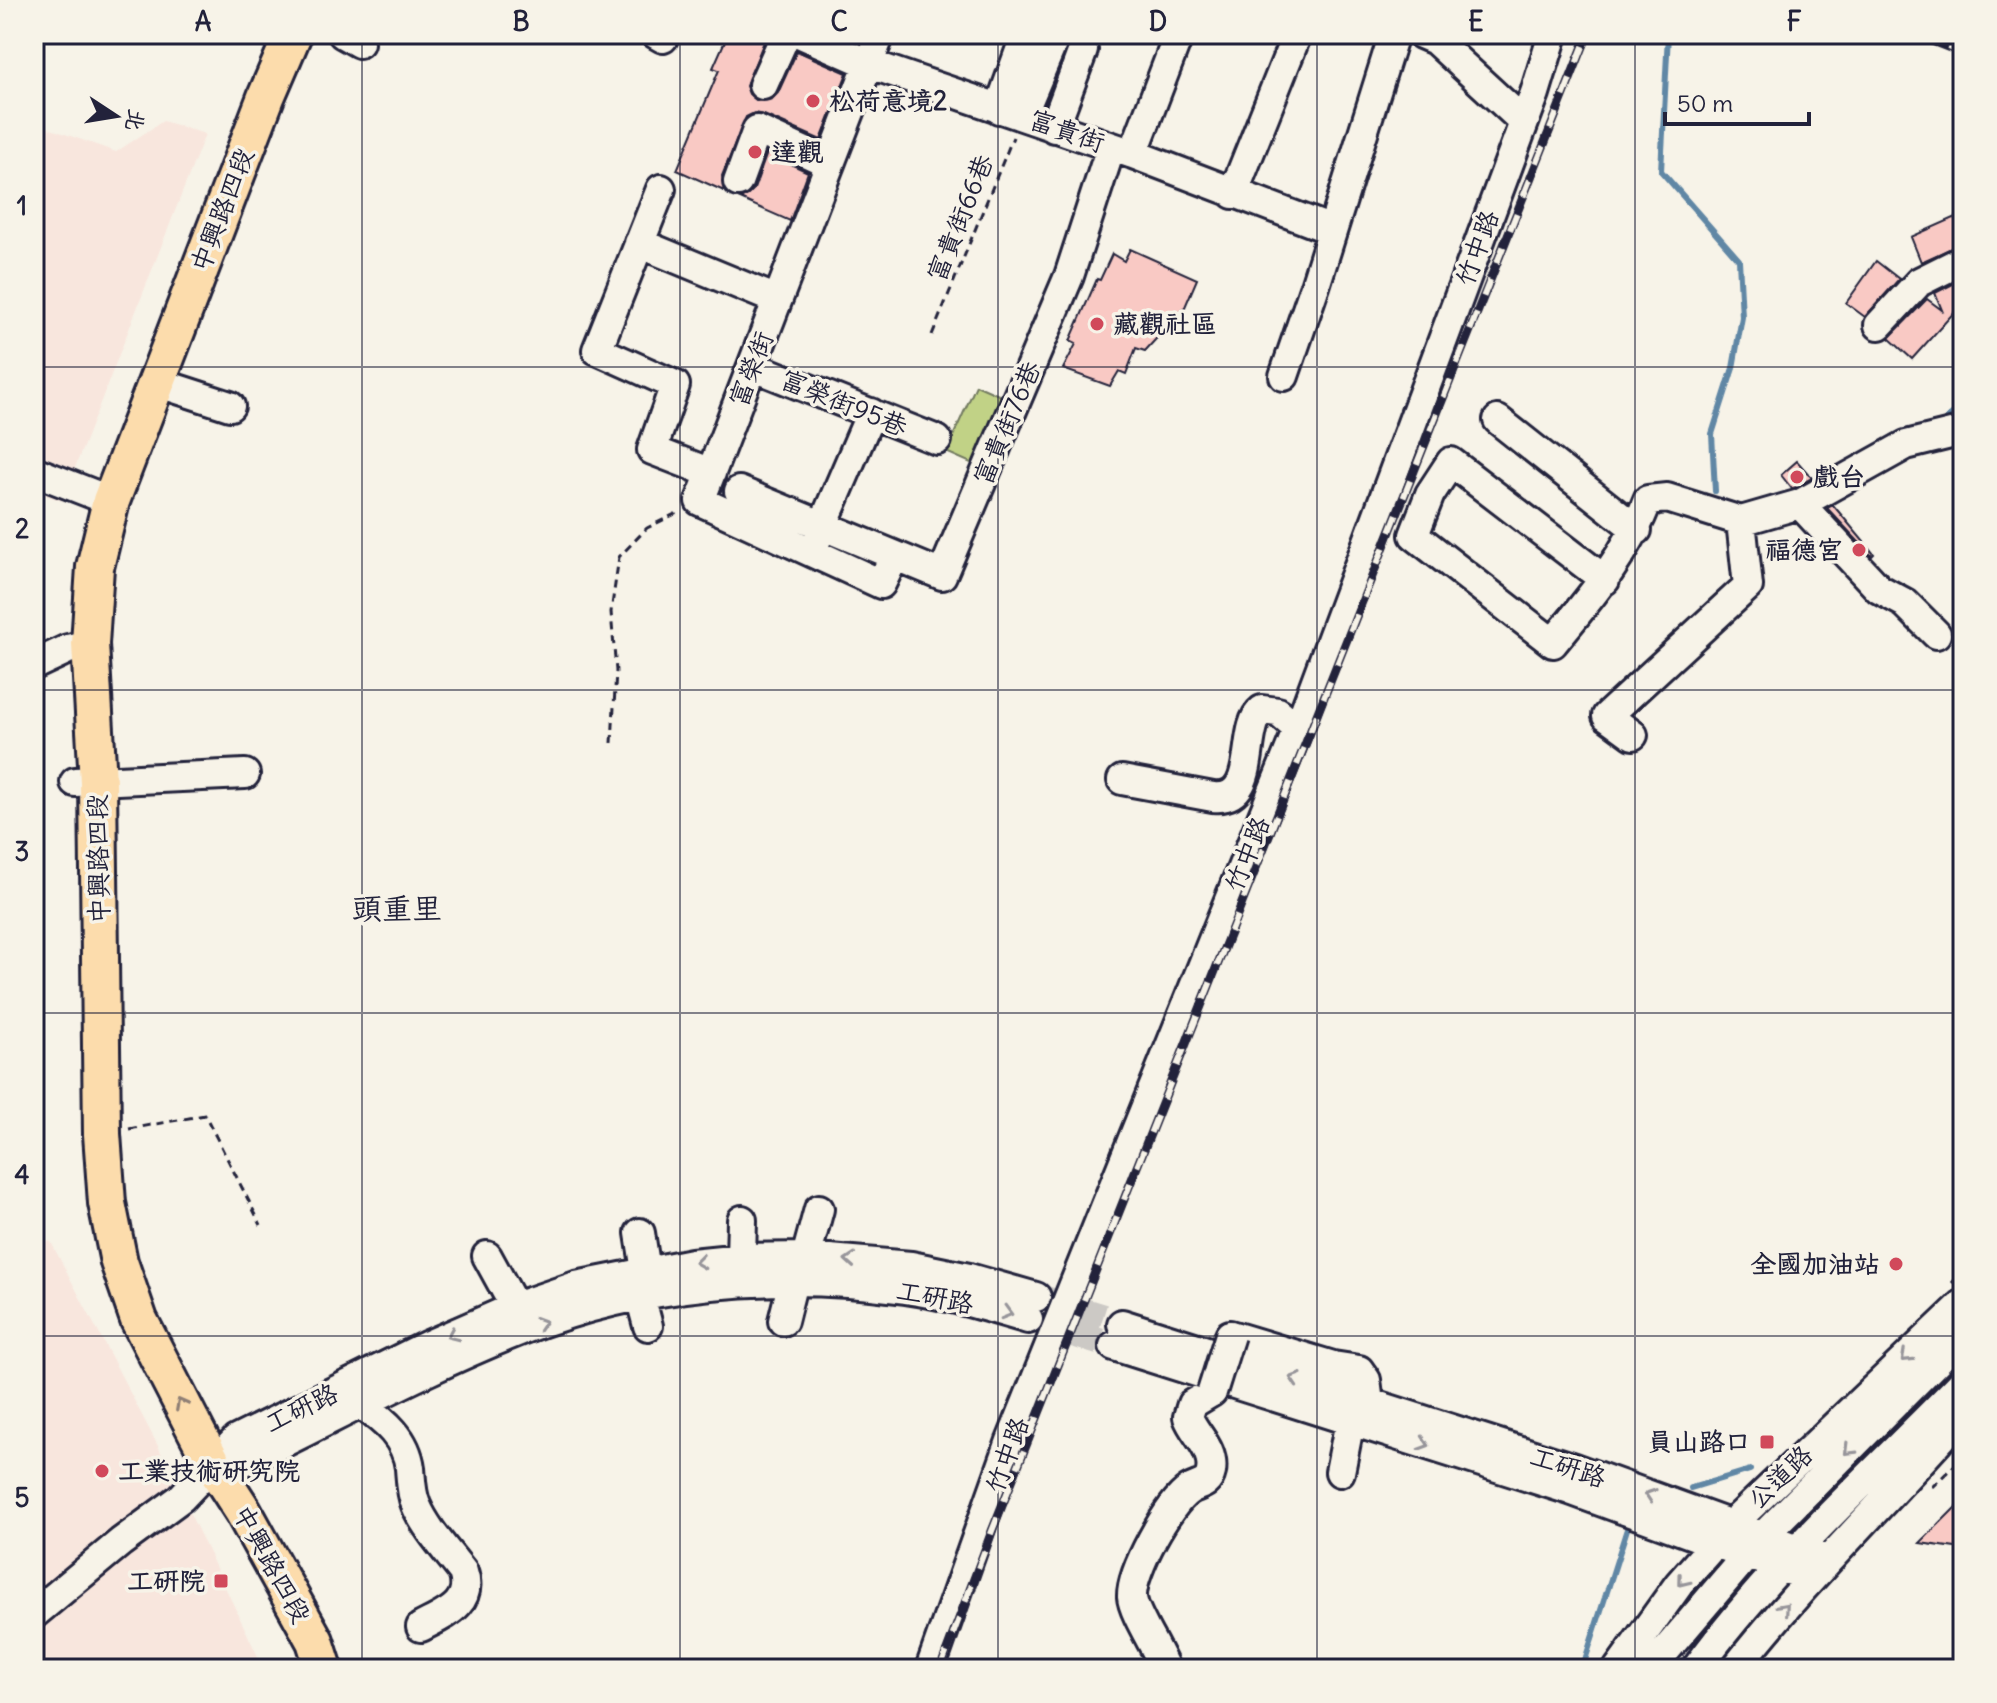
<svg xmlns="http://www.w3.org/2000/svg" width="1997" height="1703" viewBox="0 0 1997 1703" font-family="Delius,'LXGW WenKai TC',sans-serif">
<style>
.built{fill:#f8e6dd}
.green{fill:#c1d286;stroke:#727a60;stroke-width:2}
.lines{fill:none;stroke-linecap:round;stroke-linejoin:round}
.stream{stroke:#6187a5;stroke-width:6}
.building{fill:#f9c9c4;stroke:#22223b;stroke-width:2}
.minor-tunnel{stroke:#ccc9c5;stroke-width:28;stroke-dasharray:28 14;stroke-linecap:butt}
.minor-casing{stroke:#22223b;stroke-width:34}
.major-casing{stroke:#22223b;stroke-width:42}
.path{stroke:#22223b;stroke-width:3;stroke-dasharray:8 6;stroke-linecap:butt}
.minor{stroke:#f7f3e8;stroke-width:28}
.major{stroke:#fcdcac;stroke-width:36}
.rail-casing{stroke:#22223b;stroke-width:9}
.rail{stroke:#f7f3e8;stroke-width:6;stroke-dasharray:18;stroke-linecap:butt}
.minor-bridge-casing{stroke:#22223b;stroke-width:34;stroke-linecap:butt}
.minor-bridge{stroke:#f7f3e8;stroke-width:28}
.oneway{stroke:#97959a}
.oneway2{stroke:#8f7f74}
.grid{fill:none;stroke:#22223b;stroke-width:2;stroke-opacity:0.55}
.poi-dot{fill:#d1495b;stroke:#f7f3e8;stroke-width:3}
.labels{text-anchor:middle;stroke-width:7;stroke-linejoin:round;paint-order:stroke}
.poi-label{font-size:26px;font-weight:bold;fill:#22223b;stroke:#f7f3e8;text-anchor:start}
.street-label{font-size:26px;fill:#22223b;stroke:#f7f3e8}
.quarter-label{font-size:30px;fill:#22223b;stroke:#f7f3e8}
.neatline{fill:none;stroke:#22223b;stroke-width:3}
.grid-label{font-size:26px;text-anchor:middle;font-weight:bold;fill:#22223b}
</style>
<rect width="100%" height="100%" fill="#f7f3e8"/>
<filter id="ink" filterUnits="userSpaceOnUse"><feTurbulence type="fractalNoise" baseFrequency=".0125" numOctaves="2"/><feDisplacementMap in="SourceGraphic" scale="16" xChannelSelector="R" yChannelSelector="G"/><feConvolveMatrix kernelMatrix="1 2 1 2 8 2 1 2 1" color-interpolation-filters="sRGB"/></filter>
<g filter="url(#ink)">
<!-- built -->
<path class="built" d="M163 121 205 134 62 501 34 491V123L116 152Z
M34 1240 51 1242 157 1444 264 1669H34Z"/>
<!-- green -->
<path class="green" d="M976 385 1010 400 980 467 946 452Z"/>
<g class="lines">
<!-- stream -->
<path class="stream" d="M1668 34 1661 171 1739 260 1742 317 1733 368 1712 434 1715 491
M1948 418 1963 404
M1691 1488 1750 1470
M1585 1660 1627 1529"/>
</g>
<!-- building -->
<path class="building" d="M728 34H767L746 86 749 94 757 101 772 99 778 93 797 51 847 73 821 140 764 115 754 113 746 117 722 176 724 191 677 170 719 70 713 68Z
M767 153 808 172 790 221 740 199 748 195 754 189Z
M1963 214V243L1921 262 1911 237Z
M1130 249 1197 279 1185 307 1145 351 1136 348 1126 374 1119 371 1110 386 1063 369 1076 344 1070 341 1097 279 1100 280 1112 254 1124 261Z
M1876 261 1899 279 1865 317 1846 303Z
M1963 279V306L1957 309 1912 359 1889 338 1927 299 1942 310 1935 293Z
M1797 461 1812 478 1792 489 1781 475Z
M1833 505 1874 554 1872 556 1827 508Z
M1963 1500V1549L1920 1543Z"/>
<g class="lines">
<!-- minor-tunnel -->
<path class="minor-tunnel" d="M1036 1297 1122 1324
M1033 1320 1114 1346"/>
<!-- minor casing -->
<g class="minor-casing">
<path id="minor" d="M343 34 359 43
M656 34 663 38
M801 34 867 63 1133 154 1332 230
M880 34 700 501 881 584 894 557
M1421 34 1435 40 1524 122
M763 85 786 34
M999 109 1026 34
M1022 115 1054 39
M1054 128 1083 50
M1133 154 1179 34
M738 182 757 130 829 163
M661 189 597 350 675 385 652 450 711 473
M1233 194 1297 34
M639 243 777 300
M1879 325 1919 282 1963 260
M752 366 937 440
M1284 376 1315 286 1394 34
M156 382 230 406
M1498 420 1637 530
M34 471 111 501
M739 491 942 575 1069 276 1111 147
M1800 504 1879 589 1905 603 1936 634
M816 541 871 413
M1605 580 1451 462 1430 494 1414 535 1553 643C1590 598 1627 555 1648 500L1667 498 1741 521 1800 504 1906 445 1963 431
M34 665 68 649 90 644
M1633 735 1607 716 1748 586 1741 521
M1122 780 1213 797C1261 802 1239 728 1262 710L1278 712 1298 729
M75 782 245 774
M640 1233 646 1271
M487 1256 515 1307
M806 1257 819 1209
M741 1258 742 1220
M640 1296 648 1326
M783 1321 793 1281
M1122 1324 1574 1468 1828 1560
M1230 1335 1333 1366 1359 1370 1366 1380 1369 1403
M1114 1346 1570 1490 1811 1578
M362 1405C385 1421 406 1438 410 1468 411 1480 411 1493 416 1505 426 1529 447 1551 463 1572 474 1604 445 1614 421 1627
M214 1466 248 1460C339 1416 428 1367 522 1330 643 1283 777 1271 905 1289 947 1295 988 1307 1028 1319
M1340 1472 1350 1421
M34 1614 121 1542 181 1498 236 1440 428 1345 515 1307 576 1286 692 1263 741 1258 806 1257 911 1266 969 1278 1036 1297
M930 1669 1011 1441 1298 729 1535 93 1553 34
M1165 1669C1158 1650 1133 1613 1132 1597 1131 1572 1168 1504 1189 1490 1198 1484 1208 1486 1211 1472 1215 1449 1194 1434 1188 1417L1192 1404 1212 1392
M1618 1669 1679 1584 1732 1524 1963 1304
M1650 1669 1764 1535 1963 1335
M1696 1669C1773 1563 1872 1476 1963 1382
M1735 1669C1805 1579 1888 1500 1963 1414"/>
</g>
<!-- major casing -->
<g class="major-casing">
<path id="major" d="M293 34 266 97 111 501 95 567 90 644 98 782 102 1134 107 1203 119 1262 139 1320 214 1466 243 1511 315 1641 324 1669"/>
</g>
<!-- path -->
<path class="path" d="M932 335 1013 137
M612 743 616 671 611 612 619 557 647 528 679 512
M129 1129 205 1115 261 1225
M1952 1283 1963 1271
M1932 1487 1963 1457"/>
<!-- minor -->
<use href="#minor" class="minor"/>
<!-- major -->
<use href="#major" class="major"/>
<!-- rail casing -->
<g class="rail-casing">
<path id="rail" d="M1914 34 1963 53
M940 1669 992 1531 1588 34"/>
</g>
<!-- rail -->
<use href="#rail" class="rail"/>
<!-- minor-bridge casing -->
<g class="minor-bridge-casing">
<path id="minor-bridge" d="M1212 1392 1230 1335"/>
</g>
<!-- minor-bridge -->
<use href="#minor-bridge" class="minor-bridge"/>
</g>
<!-- one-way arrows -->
<defs><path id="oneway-chevron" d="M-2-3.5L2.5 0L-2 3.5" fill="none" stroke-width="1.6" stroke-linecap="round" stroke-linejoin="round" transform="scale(2)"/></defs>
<g class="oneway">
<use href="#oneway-chevron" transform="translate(850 1260) rotate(-176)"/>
<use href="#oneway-chevron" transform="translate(700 1262) rotate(173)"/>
<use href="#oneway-chevron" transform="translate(1007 1313) rotate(16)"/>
<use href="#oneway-chevron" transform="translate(541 1323) rotate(-18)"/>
<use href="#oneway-chevron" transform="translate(452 1335) rotate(156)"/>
<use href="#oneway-chevron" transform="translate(1906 1357) rotate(137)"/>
<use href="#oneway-chevron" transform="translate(1295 1379) rotate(-162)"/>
<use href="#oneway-chevron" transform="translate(1424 1444) rotate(18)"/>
<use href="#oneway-chevron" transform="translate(1849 1450) rotate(135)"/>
<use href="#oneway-chevron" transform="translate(1650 1495) rotate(-161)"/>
<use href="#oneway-chevron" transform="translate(1683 1581) rotate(129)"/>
<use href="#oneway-chevron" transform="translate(1784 1608) rotate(-49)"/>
</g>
<use class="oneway2" href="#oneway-chevron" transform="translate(181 1404) rotate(-118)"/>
</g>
<!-- grid -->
<path class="grid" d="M362 34V1669M680 34V1669M998 34V1669M1317 34V1669M1635 34V1669M34 367H1963M34 690H1963M34 1013H1963M34 1336H1963"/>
<!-- markers -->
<g class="poi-dot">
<circle cx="813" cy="101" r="8"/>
<circle cx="755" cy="152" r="8"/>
<circle cx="1097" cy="324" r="8"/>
<circle cx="1797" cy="477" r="8"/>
<circle cx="1859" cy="550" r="8"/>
<circle cx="1896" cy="1264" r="8"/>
<rect x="1759" y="1434" width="16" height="16" rx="4"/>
<circle cx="102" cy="1471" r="8"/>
<rect x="213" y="1573" width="16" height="16" rx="4"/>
</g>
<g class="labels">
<!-- poi labels -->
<g class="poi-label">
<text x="829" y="110">松荷意境2</text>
<text x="771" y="161">達觀</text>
<text x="1113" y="333">藏觀社區</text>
<text x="1813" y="486">戲台</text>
<text x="1843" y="559" text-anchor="end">福德宮</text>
<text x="1880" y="1273" text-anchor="end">全國加油站</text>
<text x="1751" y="1451" text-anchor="end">員山路口</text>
<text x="118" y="1480">工業技術研究院</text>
<text x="205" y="1590" text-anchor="end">工研院</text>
</g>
<!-- street labels -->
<g class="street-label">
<text transform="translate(1067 131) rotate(19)" y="9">富貴街</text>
<text transform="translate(222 210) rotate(-69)" y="9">中興路四段</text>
<text transform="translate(960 218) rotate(-68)" y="9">富貴街66巷</text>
<text transform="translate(1477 248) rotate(-70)" y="9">竹中路</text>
<text transform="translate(751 369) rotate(-69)" y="9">富榮街</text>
<text transform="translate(844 403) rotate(22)" y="9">富榮街95巷</text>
<text transform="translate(1007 423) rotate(-67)" y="9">富貴街76巷</text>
<text transform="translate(1247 854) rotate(-68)" y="9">竹中路</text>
<text transform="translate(98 859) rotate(-91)" y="9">中興路四段</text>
<text transform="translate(935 1297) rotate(11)" y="9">工研路</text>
<text transform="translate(301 1408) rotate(-26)" y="9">工研路</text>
<text transform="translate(1007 1455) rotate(-70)" y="9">竹中路</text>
<text transform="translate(1568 1467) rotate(18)" y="9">工研路</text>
<text transform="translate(1780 1477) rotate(-44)" y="9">公道路</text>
<text transform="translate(272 1564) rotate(61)" y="9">中興路四段</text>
</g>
<!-- quarter labels -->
<g class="quarter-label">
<text x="397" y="919">頭重里</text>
</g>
</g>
<!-- margin -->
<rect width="1997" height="1703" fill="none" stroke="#f7f3e8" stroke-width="88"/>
<!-- north arrow -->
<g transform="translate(116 116) rotate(102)" stroke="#f7f3e8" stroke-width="6" paint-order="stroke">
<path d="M0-6L14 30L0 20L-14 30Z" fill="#22223b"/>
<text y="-12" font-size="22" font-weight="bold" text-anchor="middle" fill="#22223b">北</text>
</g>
<!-- scale -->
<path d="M1665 112v12h144v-12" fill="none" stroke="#22223b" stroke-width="4"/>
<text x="1677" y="112" font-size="24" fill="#22223b" stroke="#f7f3e8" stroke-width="6" paint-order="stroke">50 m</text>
<rect x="44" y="44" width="1909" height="1615" class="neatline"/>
<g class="grid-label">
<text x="203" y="31">A</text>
<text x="521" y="31">B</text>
<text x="839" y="31">C</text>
<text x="1158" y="31">D</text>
<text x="1476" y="31">E</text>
<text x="1794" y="31">F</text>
<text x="22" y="215">1</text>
<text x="22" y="538">2</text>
<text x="22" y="861">3</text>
<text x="22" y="1184">4</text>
<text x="22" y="1507">5</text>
</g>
</svg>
